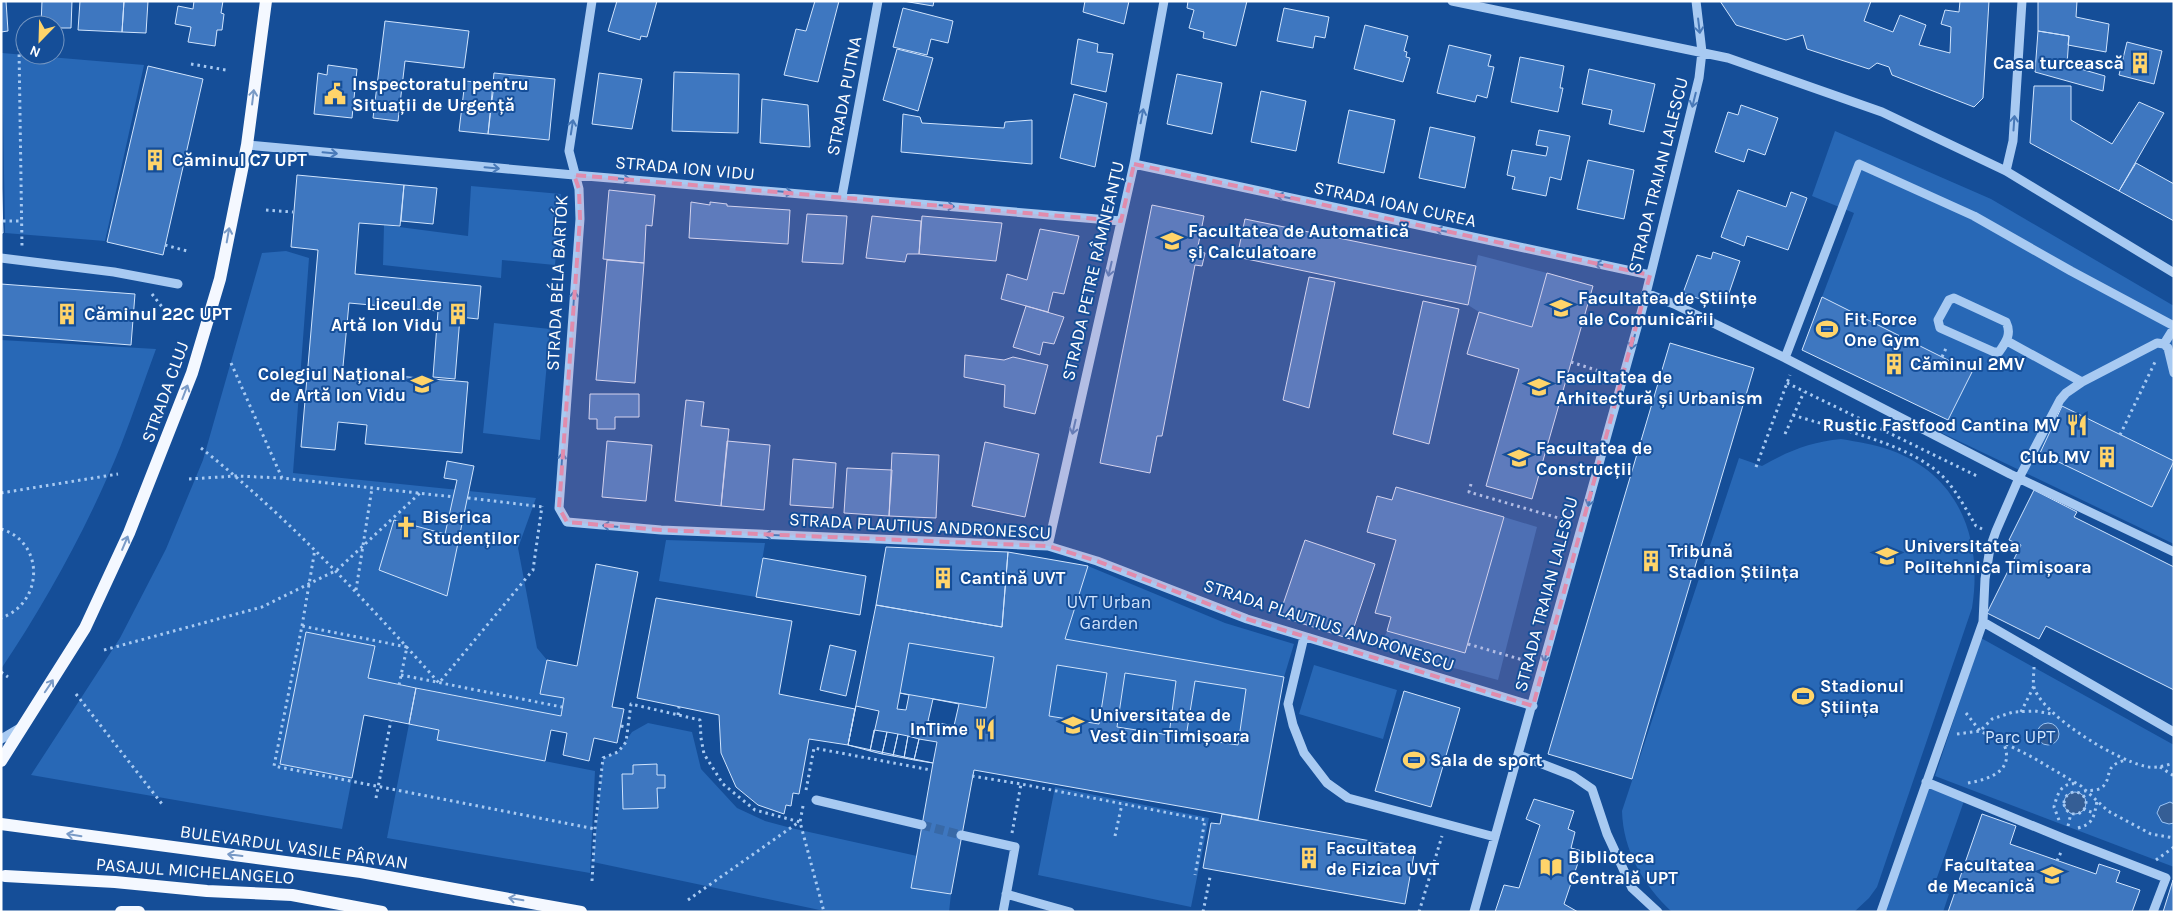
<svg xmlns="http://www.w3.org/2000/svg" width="2175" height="913" viewBox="0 0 2175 913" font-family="Karla,sans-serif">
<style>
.green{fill:#2868b6}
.water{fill:#355e95;stroke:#9bc4f5}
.building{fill:#3e77c0;stroke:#d0e4fd;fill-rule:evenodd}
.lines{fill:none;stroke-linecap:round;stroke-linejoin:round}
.minor-tunnel{stroke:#3869a7;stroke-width:9;stroke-dasharray:9 4.5;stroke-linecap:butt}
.path{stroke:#a8caf2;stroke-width:3;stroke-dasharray:2.5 4;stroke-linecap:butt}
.minor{stroke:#a8caf2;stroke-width:9}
.major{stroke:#f4f8ff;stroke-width:12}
.oneway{stroke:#4879b8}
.oneway2{stroke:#799ac6}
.marked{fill:#e08cad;fill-opacity:0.2;stroke:#e08cad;stroke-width:4;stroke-dasharray:10 6;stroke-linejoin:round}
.labels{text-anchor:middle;stroke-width:4;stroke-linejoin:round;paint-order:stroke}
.poi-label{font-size:18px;font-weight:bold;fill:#fff;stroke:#154e98;text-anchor:start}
.street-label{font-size:18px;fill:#fff;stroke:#154e98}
.park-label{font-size:18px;fill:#d0e4fd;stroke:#154e98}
</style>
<rect width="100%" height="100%" fill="#154e98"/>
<!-- green -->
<path class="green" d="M2 53 144 65 105 241 5 233Z
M1835 131 1991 199 2174 306V544L1942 433 1972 372 1822 297 1854 213 1812 196Z
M471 186 561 194 555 265 502 260 501 278 383 265 384 225 468 236Z
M286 251 309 258 293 473 536 498 518 548 537 648 547 660 541 694 564 698 561 716 368 678 374 646 306 632 280 764 352 778 342 829 31 775 120 638 166 549 203 460 262 253Z
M1478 255 1547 273 1532 327 1479 312 1468 305Z
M494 323 550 329 540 440 483 433Z
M1 340 156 349C144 381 133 414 121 445 89 524 48 599 1 669Z
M1841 439C1858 442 1874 444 1890 450 1960 475 1983 540 1972 608L1877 887 1869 898 1854 912H1672C1643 885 1623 850 1622 811L1739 458 1762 466C1788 451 1811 442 1841 439Z
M1504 517 1537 527 1498 680 1380 648 1387 631 1465 652Z
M666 540 765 543 756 597 659 581Z
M1088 566 1225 623 1294 644 1284 677 1065 639Z
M1981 638 2174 745V867L1935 776Z
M909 643 994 657 986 708 900 693Z
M1057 665 1107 673 1099 724 1049 716Z
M1314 665 1397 690 1383 739 1299 714Z
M1125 673 1176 681 1169 735 1117 727Z
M1195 681 1246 689 1238 745 1186 737Z
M648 723 692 732 701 769 737 808 765 821 791 828 917 856 911 887 951 894 949 912H829L593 862 603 758 618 752 632 732Z
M409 724 439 730 438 740 595 771 590 873 387 838Z
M1925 786 1964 801 1933 889 1949 894 1943 912H1882Z
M1055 787 1209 818 1191 907 1038 875Z"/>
<!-- water -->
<path class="water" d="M2037 734a11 11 0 1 1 22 0a11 11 0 1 1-22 0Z
M2064 803a11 11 0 1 1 22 0a11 11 0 1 1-22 0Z
M2170 802 2174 804V823L2169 824 2162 822 2157 813 2160 806Z"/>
<!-- building -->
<path class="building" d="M1 1H6L8 31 1 32Z
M42 1H72L71 28H55V25H41Z
M80 1H124L122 32 78 30Z
M124 1H148L146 33 122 32Z
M194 1H223L221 13 224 14 222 30H217L215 46 188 42 191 27 175 24 178 6 193 9Z
M617 1H657L647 37 641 36 640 40 608 31Z
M815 1H839L818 82 784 75 796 29 806 31Z
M903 1H934L933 6Z
M1085 1H1129L1124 24 1083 12Z
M1188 1H1247L1236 46 1203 38 1204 32 1189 28 1194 10 1187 8Z
M1720 1H1871L1864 21 1893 32 1900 15 1926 25 1919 45 1950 53 1951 27 1941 24 1945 10 1959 12 1960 1H1989L1983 98 1974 107 1892 75 1889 67 1877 63 1869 69 1807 49 1803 35 1786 40 1736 25Z
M2038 1H2077L2076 17 2109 24 2106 52 2068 45 2069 36 2038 31Z
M903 8 953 21 948 43 931 39 927 55 893 47Z
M1284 8 1329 17 1325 38 1315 36 1313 48 1277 41Z
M385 21 469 31 464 68 405 61 398 121 373 118Z
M1365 25 1408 36 1404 51 1407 52 1406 57 1410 58 1403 82 1354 69Z
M2038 31 2069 36 2067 65 2105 76 2103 91 2035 72Z
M1078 39 1098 44 1097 52 1113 54 1106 92 1071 84Z
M2127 42 2162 51 2154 84 2119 75Z
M1449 45 1491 55 1488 66 1494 67 1487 98 1477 95 1475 102 1437 93Z
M897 49 933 58 918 111 883 100Z
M1520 57 1564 66 1560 88H1563L1558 112 1511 102Z
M328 65 357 69 352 118 314 114 318 73 327 75Z
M148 66 203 79 163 255 107 242Z
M1589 69 1655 84 1644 132 1609 124 1612 110 1582 104Z
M674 72 739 74 738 133 672 131Z
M494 73 555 79 549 140 488 134Z
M599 73 642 79 632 129 592 124Z
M1177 74 1222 83 1212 134 1167 124Z
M465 81 494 84 488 134 459 131Z
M2034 86H2071V120L2112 144 2139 102 2164 113 2119 191 2030 143Z
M1261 91 1306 101 1296 151 1251 142Z
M1074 94 1107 103 1095 167 1060 158Z
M762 99 808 105 810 147 760 143Z
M1741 105 1778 118 1765 155 1748 149 1744 162 1715 152 1728 112 1738 115Z
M1349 110 1395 120 1384 173 1338 163Z
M903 114 920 117 922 123 1004 128 1005 122 1032 120V164L901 152Z
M1430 127 1475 137 1465 188 1419 178Z
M1539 130 1570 136 1561 180 1550 177 1546 196 1512 189 1515 177 1507 175 1512 150 1546 156 1548 147 1536 145Z
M1588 160 1634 170 1624 219 1577 209Z
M2136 163 2174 184V221L2119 191Z
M1 173 3 233H1Z
M297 175 404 185 400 226 359 223 355 274 481 286 478 319 460 317 455 379 433 377 438 311 349 303 342 377 372 380 373 374 468 382 462 453 365 444 367 425 338 422 335 450 301 447 318 250 291 247Z
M404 185 437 188 433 224 401 221Z
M609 190 655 195 652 226 646 225 644 263 603 259Z
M1738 190 1786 207 1791 192 1807 198 1788 250 1747 236 1744 246 1721 237Z
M691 202 710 205V202L727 204V206L790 210 788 244 689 238Z
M1152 205 1204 216 1197 251 1205 253 1202 266 1195 265 1162 436H1157L1150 473 1100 463Z
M807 214 847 216 843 264 802 262Z
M872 216 921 221 919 254H907L905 262 866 258Z
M922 216 1002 223 996 261 919 254Z
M1245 219 1476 266 1468 305 1237 257Z
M1040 229 1079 236 1064 294 1053 292 1048 312 1001 299 1007 274 1027 280Z
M1713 252 1740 261 1727 299 1714 294 1711 303 1683 293 1697 255 1711 259Z
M607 260 644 263 635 383 596 380Z
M1547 273 1593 286 1532 499 1486 486 1519 369 1467 354 1479 312 1532 327Z
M1309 277 1335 282 1309 408 1283 400Z
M1 284 135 294 131 345 1 335Z
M1822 297 1972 372 1948 420 1802 350Z
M1423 301 1459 309 1429 444 1393 434Z
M1026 306 1064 317 1054 344 1043 342 1040 355 1013 347Z
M1670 343 1754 368 1632 779 1548 754Z
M965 355 1004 360 1013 357 1048 365 1035 414 1004 407 1005 385 964 377Z
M590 394H639V417H615V429H597V419H589Z
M686 400 704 402 701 426 729 429 721 506 675 501Z
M2062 406 2174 461 2152 507 2040 453Z
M607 441 652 445 646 501 602 497Z
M727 441 770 445 764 510 721 506Z
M985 442 1039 454 1025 517 972 506Z
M892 453 939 455 936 518 889 516Z
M793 459 836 463 833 508 790 505Z
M447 461 474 466 447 596 379 570 394 520 445 534 457 480 444 478Z
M847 468 892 470 889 516 844 513Z
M1396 487 1504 517 1465 653 1387 631 1391 617 1375 613 1396 540 1367 532 1377 496 1392 500Z
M2034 490 2077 512 2074 517 2174 567V690L2046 626 2039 639 1987 613 2021 545 2009 540Z
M1305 540 1375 564 1350 639 1279 616Z
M886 547 1008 552 1002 627 876 605Z
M1008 552 1088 566 1065 639 1284 677 1258 820 974 770 951 894 911 888 933 763 848 745 876 605 1002 627ZM909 643 994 657 986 708 900 693ZM1057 665 1107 673 1099 724 1049 716ZM1125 673 1176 681 1169 735 1117 727ZM1195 681 1246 689 1238 745 1186 737Z
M763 558 866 576 860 615 756 597Z
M596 564 638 572 612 707 624 709 617 743 594 738 589 761 563 755 567 733 551 730 545 761 437 740 439 730 409 724 416 688 561 716 564 698 540 694 547 660 577 666Z
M656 598 792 621 779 694 855 709 848 745 809 739 799 794 793 793 791 806 786 805 784 814 758 805 736 787 721 753 719 715 637 698Z
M306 632 375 646 368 678 416 688 409 724 364 715 352 778 280 764Z
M830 645 856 651 846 696 820 690Z
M1404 691 1460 708 1431 807 1375 791Z
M900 693 909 695 906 710 897 709Z
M933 699 959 704 954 726 928 721Z
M856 706 879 711 870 751 848 745Z
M874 730 887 732 882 754 870 751Z
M887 732 898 734 893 756 882 754Z
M898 734 908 736 904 758 893 756Z
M908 736 919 739 914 760 904 758Z
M919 739 937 742 933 763 914 760Z
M657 764V775H665V788H657L658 808 623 809 622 774H633V765Z
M1534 799 1574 811 1568 829 1575 832 1571 848 1582 851 1564 904 1578 912H1495L1504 885 1519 888 1540 825 1526 819Z
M1222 814 1415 849 1405 904 1203 868 1211 823 1220 824Z
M1982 814 2016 826 2010 844 2096 874 2099 864 2120 871 2116 882 2140 890 2132 912H1948Z
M2173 880 2174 912H2163Z"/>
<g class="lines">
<!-- minor-tunnel -->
<path class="minor-tunnel" d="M922 825 961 835"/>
<!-- path -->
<path class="path" d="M19 48 22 247
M191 64 226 70
M266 210 293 212
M3 221H21
M165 245 187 251
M152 294 169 316
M1942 357 1947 346
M1571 362 1602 372
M231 363 282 478
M1787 383 1977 476
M1793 415C1839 430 1915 444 1947 481 1958 494 1967 511 1976 526L1982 529
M1785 434 1804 392
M2120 435 2156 360
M201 448C289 518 365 600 439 683L533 570 542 506
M1756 467 1790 375
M189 479 236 476 282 478 454 497
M1471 484 1469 492 1562 519
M1 493 118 474
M468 498 544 507
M1 529C45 542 44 603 1 618
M356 590 372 488
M302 626 315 549
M1468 644 1523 660
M104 650 262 607 337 570 420 493
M2034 667C2034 674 2032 683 2035 690 2047 718 2115 759 2144 766 2154 769 2164 766 2174 763
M1 672 8 677
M401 675 562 707
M399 685 407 647 302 626 274 766 595 829
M76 694 162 804
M2021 712 2034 686
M1966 713 1980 731 2032 757 2081 786 2108 811 2151 834 2174 838
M678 715 679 707
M621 726 627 727
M1957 734 1980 731 1992 719 2013 712 2035 711 2052 714
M2160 767 2174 776
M972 776 1021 784
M1968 783C1991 779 2016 770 2003 742
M806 790 814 748 931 770
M2084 791C2089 790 2096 791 2101 788 2114 779 2101 765 2127 760
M2064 803a11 11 0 1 1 22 0a11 11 0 1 1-22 0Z
M376 798 391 720
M803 806 800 822 824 912
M2083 809 2094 813
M2059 820 2054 807C2057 795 2061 782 2076 784
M2068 826 2071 813
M2078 828C2094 824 2094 816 2097 801
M1012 833 1021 784 1205 820 1195 875
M1115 836 1122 804
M2156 860 2174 847
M2057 861 2061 852
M592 881 595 829 603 758 618 752 626 742 631 704 700 720 701 738 704 754 723 784 755 810 800 822
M688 900 799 822
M1203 912 1210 877
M1419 912 1442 836"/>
<!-- minor -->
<path class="minor" d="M592 1 569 151 579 189 580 219 559 508 567 522 661 530 1048 546 1097 561 1247 619 1533 706
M1452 1 1728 58 1882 112 2006 171 2174 273
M247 145 574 175 1121 221
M1134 164 1650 275
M2006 171 2013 141 2022 1
M842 196 878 1
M1 258 114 272 178 284
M1646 293 1674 304 1785 358 2010 474 2174 552
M1954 298 2006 322C2012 334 2006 342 1999 352H1994L1940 328 1938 320 1949 300Z
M2174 328 2164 344 2168 348 2174 373
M2007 341 2082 382 2157 343 2164 344
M1785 358 1859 164 1974 216 2071 271 2174 326
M1048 546 1134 164 1164 1
M1983 622 2174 732
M1304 637 1288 704 1293 725 1304 753 1327 783 1348 798 1495 837
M1 739 20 728
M1519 755 1573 776 1592 789 1607 834 1632 888 1658 912
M1926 782 2065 839 2166 878 2153 912
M816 800 922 825
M961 835 1015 847 1003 912
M1006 894 1070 912
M1474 912 1643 306 1699 78 1702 52 1696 1
M1881 912 1983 622 1985 579 1990 548 1996 531 2019 478 2060 400 2066 393 2082 382"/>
<!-- major -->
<path class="major" d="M1 761 85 628 129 533 192 373 220 279 247 145 266 1
M1 824 361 872 581 912
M5 876 115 882 207 891 292 895 382 912
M121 912H139"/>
</g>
<!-- one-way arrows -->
<defs><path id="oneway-shaft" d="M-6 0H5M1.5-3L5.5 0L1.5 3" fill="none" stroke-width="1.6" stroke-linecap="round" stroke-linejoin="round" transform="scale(1.25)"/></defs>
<g class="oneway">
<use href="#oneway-shaft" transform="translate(1699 26) rotate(83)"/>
<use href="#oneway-shaft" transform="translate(1694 100) rotate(104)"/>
<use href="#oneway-shaft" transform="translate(1142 116) rotate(-79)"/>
<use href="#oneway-shaft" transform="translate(2014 123) rotate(-86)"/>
<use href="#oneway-shaft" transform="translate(572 127) rotate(-81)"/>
<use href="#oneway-shaft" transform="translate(330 153) rotate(5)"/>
<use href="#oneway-shaft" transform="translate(492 168) rotate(5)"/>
<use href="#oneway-shaft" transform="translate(623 179) rotate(5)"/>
<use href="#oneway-shaft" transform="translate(785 192) rotate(5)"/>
<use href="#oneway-shaft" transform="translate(1284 197) rotate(-168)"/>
<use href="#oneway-shaft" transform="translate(947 206) rotate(5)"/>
<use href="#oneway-shaft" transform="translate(1443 231) rotate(-168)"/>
<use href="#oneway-shaft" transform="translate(1602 265) rotate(-168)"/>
<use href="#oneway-shaft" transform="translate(1110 269) rotate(103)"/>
<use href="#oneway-shaft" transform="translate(574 298) rotate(-86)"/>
<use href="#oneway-shaft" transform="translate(1633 342) rotate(105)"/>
<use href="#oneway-shaft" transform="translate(1074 427) rotate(103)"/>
<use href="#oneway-shaft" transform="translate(562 460) rotate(-86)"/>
<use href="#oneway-shaft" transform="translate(1590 499) rotate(105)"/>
<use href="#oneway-shaft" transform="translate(610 526) rotate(-175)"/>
<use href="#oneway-shaft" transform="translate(772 535) rotate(-178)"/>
<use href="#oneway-shaft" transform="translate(1546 655) rotate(105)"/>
</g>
<g class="oneway2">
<use href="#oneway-shaft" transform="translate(253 97) rotate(-83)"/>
<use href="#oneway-shaft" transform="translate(228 235) rotate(-80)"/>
<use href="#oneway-shaft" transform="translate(185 392) rotate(-69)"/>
<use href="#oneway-shaft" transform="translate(125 543) rotate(-67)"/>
<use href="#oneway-shaft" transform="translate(49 686) rotate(-56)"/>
<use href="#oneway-shaft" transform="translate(74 835) rotate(-171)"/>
<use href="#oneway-shaft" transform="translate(235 855) rotate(-173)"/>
<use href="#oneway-shaft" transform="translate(516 899) rotate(-170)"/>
</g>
<!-- marked area -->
<path class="marked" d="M1134 164 1650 275 1533 706 1247 619 1097 561 1048 546 661 530 567 522 559 508 580 219 579 189 574 175 1121 221Z"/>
<!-- icons -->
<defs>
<g id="building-bare" transform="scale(1.725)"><path d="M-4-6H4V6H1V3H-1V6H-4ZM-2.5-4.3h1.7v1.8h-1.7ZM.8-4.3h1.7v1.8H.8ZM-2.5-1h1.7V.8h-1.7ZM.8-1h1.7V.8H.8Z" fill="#ffd46a" stroke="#154e98" stroke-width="2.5" paint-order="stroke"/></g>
<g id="civic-bare" transform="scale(1.725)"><path d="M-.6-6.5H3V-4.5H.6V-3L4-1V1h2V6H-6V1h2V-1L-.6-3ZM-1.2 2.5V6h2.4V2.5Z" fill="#ffd46a" stroke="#154e98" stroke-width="2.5" paint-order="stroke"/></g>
<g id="university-bare" transform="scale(1.725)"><path d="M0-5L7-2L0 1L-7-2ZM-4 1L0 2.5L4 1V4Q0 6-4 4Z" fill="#ffd46a" stroke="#154e98" stroke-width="2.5" paint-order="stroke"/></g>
<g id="stadium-bare" transform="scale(1.725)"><path d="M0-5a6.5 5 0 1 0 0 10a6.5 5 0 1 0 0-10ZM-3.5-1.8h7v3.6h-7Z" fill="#ffd46a" stroke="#154e98" stroke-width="2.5" paint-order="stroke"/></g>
<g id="school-bare" transform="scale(1.725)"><path d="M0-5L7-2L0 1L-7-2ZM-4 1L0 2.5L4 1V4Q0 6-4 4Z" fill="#ffd46a" stroke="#154e98" stroke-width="2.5" paint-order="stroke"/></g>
<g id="restaurant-bare" transform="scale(1.725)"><path d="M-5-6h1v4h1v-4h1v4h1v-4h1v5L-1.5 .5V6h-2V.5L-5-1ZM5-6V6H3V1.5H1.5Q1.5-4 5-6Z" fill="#ffd46a" stroke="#154e98" stroke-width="2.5" paint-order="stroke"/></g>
<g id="church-bare" transform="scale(1.725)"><path d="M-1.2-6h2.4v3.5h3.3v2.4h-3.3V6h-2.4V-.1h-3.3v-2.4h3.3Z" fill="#ffd46a" stroke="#154e98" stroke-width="2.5" paint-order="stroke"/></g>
<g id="library-bare" transform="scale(1.725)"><path d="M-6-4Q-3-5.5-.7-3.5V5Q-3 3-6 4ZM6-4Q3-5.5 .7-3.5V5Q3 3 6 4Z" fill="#ffd46a" stroke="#154e98" stroke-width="2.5" paint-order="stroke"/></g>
</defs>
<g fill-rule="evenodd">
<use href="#building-bare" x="2140" y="63"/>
<use href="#civic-bare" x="335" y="94"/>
<use href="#building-bare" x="155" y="160"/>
<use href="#university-bare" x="1172" y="241"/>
<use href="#university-bare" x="1561" y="308"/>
<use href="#building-bare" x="67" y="314"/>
<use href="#building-bare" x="458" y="314"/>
<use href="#stadium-bare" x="1827" y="329"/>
<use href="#building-bare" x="1894" y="364"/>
<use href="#school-bare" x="422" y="384"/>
<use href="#university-bare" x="1539" y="387"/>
<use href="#restaurant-bare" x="2077" y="425"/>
<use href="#building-bare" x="2107" y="457"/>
<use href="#university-bare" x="1519" y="458"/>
<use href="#church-bare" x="406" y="527"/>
<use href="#university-bare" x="1887" y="556"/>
<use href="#building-bare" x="1651" y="561"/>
<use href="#building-bare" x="943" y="578"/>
<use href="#stadium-bare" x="1803" y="696"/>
<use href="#university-bare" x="1073" y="725"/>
<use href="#restaurant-bare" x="985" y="729"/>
<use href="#stadium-bare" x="1414" y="760"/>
<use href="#building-bare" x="1309" y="858"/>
<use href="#library-bare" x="1551" y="867"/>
<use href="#university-bare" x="2052" y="875"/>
</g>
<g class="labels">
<!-- poi labels -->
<g class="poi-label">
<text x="2124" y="69" text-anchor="end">Casa turcească</text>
<text x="352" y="90">Inspectoratul pentru<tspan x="352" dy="21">Situații de Urgență</tspan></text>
<text x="172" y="166">Căminul C7 UPT</text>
<text x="1188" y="237">Facultatea de Automatică<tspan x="1188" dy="21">și Calculatoare</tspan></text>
<text x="1578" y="304">Facultatea de Științe<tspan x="1578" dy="21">ale Comunicării</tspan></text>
<text x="442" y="310" text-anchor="end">Liceul de<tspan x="442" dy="21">Artă Ion Vidu</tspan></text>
<text x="84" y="320">Căminul 22C UPT</text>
<text x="1844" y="325">Fit Force<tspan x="1844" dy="21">One Gym</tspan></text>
<text x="1910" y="370">Căminul 2MV</text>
<text x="406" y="380" text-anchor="end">Colegiul Național<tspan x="406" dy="21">de Artă Ion Vidu</tspan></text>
<text x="1556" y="383">Facultatea de<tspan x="1556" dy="21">Arhitectură și Urbanism</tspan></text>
<text x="2060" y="431" text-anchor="end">Rustic Fastfood Cantina MV</text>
<text x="1536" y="454">Facultatea de<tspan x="1536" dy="21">Construcții</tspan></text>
<text x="2090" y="463" text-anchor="end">Club MV</text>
<text x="422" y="523">Biserica<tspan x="422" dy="21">Studenților</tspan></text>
<text x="1904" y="552">Universitatea<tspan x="1904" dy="21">Politehnica Timișoara</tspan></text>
<text x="1668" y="557">Tribună<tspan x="1668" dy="21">Stadion Știința</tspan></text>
<text x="960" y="584">Cantină UVT</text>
<text x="1820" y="692">Stadionul<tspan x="1820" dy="21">Știința</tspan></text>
<text x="1090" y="721">Universitatea de<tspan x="1090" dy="21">Vest din Timișoara</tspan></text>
<text x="968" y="735" text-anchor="end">InTime</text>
<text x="1430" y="766">Sala de sport</text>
<text x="1326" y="854">Facultatea<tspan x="1326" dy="21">de Fizica UVT</tspan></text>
<text x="1568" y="863">Biblioteca<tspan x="1568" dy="21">Centrală UPT</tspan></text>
<text x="2035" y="871" text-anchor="end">Facultatea<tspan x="2035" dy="21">de Mecanică</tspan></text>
</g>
<!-- street labels -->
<g class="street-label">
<text transform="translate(844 96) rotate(-79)" y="6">STRADA PUTNA</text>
<text transform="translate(685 168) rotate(5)" y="6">STRADA ION VIDU</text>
<text transform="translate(1658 175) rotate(-76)" y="6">STRADA TRAIAN LALESCU</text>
<text transform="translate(1395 204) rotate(12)" y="6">STRADA IOAN CUREA</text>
<text transform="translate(1093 271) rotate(-77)" y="6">STRADA PETRE RÂMNEANȚU</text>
<text transform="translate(557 283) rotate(-87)" y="6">STRADA BÉLA BARTÓK</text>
<text transform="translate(165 392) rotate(-70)" y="6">STRADA CLUJ</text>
<text transform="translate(920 526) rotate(3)" y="6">STRADA PLAUTIUS ANDRONESCU</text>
<text transform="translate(1546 594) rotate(-75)" y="6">STRADA TRAIAN LALESCU</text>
<text transform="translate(1329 625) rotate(18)" y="6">STRADA PLAUTIUS ANDRONESCU</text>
<text transform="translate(294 847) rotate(8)" y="6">BULEVARDUL VASILE PÂRVAN</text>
<text transform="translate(195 871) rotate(4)" y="6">PASAJUL MICHELANGELO</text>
</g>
<!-- park labels -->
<g class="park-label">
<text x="1109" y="608">UVT Urban<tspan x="1109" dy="21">Garden</tspan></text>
<text x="2020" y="743">Parc UPT</text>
</g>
</g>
<!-- border -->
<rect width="2175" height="913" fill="none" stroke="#ffffff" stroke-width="5"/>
<!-- north arrow -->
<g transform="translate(40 40) rotate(203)"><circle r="24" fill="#154e98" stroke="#7395c1"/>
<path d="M0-4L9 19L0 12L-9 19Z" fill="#ffd46a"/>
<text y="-8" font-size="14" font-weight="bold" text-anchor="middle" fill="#ffffff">N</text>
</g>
</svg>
